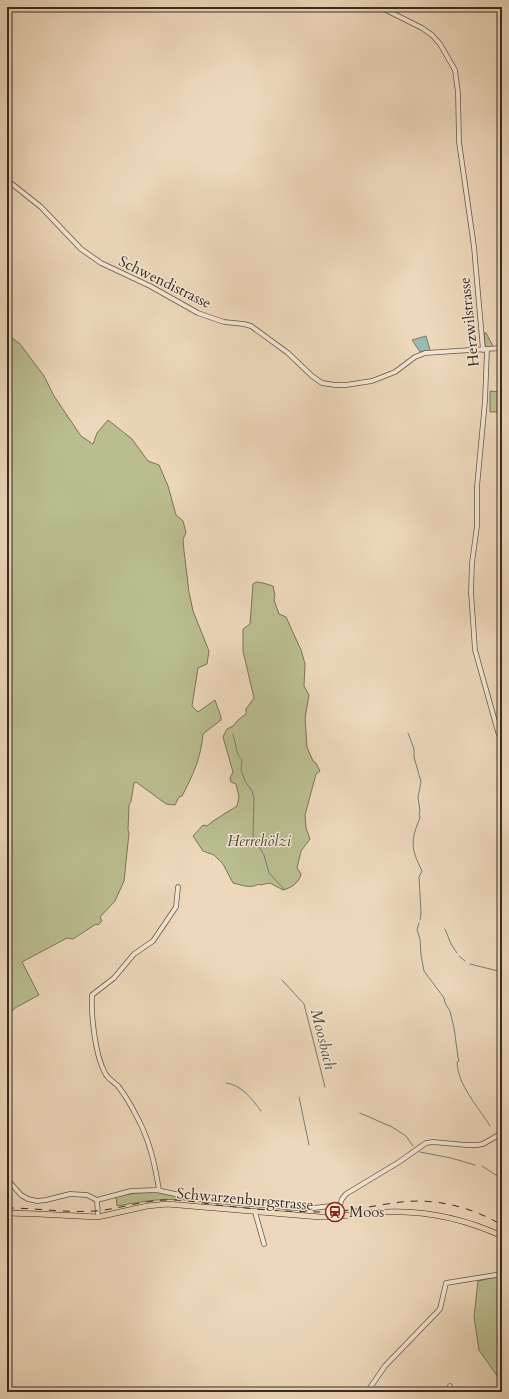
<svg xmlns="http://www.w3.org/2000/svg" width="509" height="1399" viewBox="0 0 509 1399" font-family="Cardo,serif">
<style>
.green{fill:#babe8f;stroke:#7a7458}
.water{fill:#99b9b3;stroke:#738079}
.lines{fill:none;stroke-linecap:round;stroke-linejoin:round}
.stream{stroke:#738079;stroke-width:1}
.minor-casing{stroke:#665648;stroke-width:5.5}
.major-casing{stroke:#392b22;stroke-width:6}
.minor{stroke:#f3e6d3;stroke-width:4}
.major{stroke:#edd8bb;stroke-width:5}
.rail{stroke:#392b22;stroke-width:1;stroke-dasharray:7 7;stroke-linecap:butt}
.labels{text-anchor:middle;stroke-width:3;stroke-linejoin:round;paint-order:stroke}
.street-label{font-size:15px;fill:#392b22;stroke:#f3e6d3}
.park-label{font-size:15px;font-style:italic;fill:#534838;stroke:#f3e6d3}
.poi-label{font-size:15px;fill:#392b22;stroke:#f3e6d3;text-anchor:start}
.water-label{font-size:16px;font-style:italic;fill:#514e46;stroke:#f3e6d3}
</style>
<rect width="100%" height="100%" fill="#edd8bb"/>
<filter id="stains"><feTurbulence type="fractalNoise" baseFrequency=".005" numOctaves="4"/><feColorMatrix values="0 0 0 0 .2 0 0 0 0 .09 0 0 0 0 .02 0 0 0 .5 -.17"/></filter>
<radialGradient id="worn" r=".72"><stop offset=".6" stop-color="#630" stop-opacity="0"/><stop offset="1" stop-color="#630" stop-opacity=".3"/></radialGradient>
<!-- green -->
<path class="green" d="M484 333H486L494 348H486L485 346Z
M7 334 20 344 44 376 54 396 81 436 93 444 97 433 108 420 132 439 148 461 159 465 168 486 176 515 183 521 186 533 183 539 184 551 189 592 193 611 209 651 207 664 198 668 192 706 198 712 215 700 221 717V720L203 734C201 758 193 775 182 796L179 797 175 805 166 804 136 782 134 783 131 801 129 805 128 830 129 833 124 881 115 901 100 917 102 921 98 925 96 924 73 939 67 938 22 962 39 995 15 1008 7 1017Z
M490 391 501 392 500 412H490Z
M256 582 263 583 273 586 275 595 274 600 279 614 286 617 301 650 305 664 304 686 309 695 305 718 307 747 313 761 316 763 320 771 316 774 305 815 306 828 310 839 301 851 297 868 301 874C299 883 291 888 283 890L270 883 260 885 259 884C251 889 241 885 233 883L223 864 214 855 203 851 193 836 203 825 207 826 213 821 237 806 239 797 236 784 231 782 230 778 233 772 223 737 227 729 233 726 238 720 246 714V709L254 698 243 651V629L250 624 253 584Z
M150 1192 165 1193 194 1199V1201C165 1197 145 1201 117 1206L116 1196 135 1193Z
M502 1275V1383L479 1350 474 1317 478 1281Z"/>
<!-- water -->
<path class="water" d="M426 336 430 350 420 352 412 340Z"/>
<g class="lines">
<!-- stream -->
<path class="stream" d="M408 733 414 749V757L421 782 418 797 420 811 419 814 420 818C410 841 411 849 422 871L419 877 421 913 420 920
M233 734 238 755 242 760 241 770 245 781 252 791 254 798 253 836 264 855 269 873 284 889
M419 923 417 930 420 939 421 955 424 971 444 998 445 1003 450 1011 454 1028 458 1057 459 1061 457 1062C458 1086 478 1106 490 1126
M445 929 451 944 457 953
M459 956 465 961
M470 964 502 972
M282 980 304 1004 325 1087
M226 1083C242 1085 252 1099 261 1111
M299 1097 309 1145
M360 1113 392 1127 406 1136 413 1146
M420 1152 451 1158 475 1165
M482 1166 502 1179"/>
<!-- minor casing -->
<g class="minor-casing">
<path id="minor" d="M380 7 422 28 432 35 440 44 455 70 458 93 459 142 474 247 483 350
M7 180 41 207 81 249 101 263 150 286 198 313 224 322 244 324 251 326 288 353 312 376 322 383 335 385H346L372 381 395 372 415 357 425 353 502 348
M487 349 485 401 477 487V526L472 563 471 592 475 650 498 732 502 741
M7 1179 21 1195 28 1199 37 1201 46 1200 70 1194 87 1195 97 1200 131 1191 156 1190 205 1200 297 1208H313L340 1205 342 1199 346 1194 399 1162 426 1143 433 1142 466 1145H477L483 1144 502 1133
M159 1190C155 1165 150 1141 137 1117 132 1107 125 1095 118 1086 114 1082 108 1079 105 1073 95 1055 91 1015 92 995L114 978 134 954 153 941 176 907 178 887
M97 1200 98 1217
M255 1212 264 1244
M450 1386 452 1392
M367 1392 385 1366 440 1309 446 1283 502 1274"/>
</g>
<!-- major casing -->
<g class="major-casing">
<path id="major" d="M7 1213 38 1214 98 1217 147 1206 167 1204 320 1217C341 1217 362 1213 384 1212 424 1210 465 1219 502 1236"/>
</g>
<!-- minor -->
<use href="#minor" class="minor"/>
<!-- major -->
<use href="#major" class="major"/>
<!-- rail -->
<path class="rail" d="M7 1208C36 1208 65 1213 95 1211 121 1209 146 1199 172 1200 187 1200 202 1203 217 1205 252 1209 288 1212 323 1212 349 1212 375 1205 401 1202 437 1198 471 1207 502 1225"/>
</g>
<!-- icons -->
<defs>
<g id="station-ring" transform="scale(1)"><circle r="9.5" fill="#f3e6d3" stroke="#8f2418" stroke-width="1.5"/><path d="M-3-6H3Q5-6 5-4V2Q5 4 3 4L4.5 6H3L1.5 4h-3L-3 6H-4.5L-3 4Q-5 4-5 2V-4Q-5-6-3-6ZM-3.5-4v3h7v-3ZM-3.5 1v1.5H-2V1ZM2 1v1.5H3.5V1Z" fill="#8f2418"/></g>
</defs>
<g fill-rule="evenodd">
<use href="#station-ring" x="335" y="1212"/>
</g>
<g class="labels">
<!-- street labels -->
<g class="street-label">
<text transform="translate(165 282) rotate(26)" y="5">Schwendistrasse</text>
<text transform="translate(469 322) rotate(-96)" y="5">Herzwilstrasse</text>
<text transform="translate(245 1199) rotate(5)" y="5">Schwarzenburgstrasse</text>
</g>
<!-- park labels -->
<g class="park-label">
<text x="259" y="846">Herrehölzi</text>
</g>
<!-- poi labels -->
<g class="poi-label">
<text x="349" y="1217">Moos</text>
</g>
<!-- water labels -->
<g class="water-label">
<text transform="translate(324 1039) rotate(76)" y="6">Moosbach</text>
</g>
</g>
<!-- margin -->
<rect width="509" height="1399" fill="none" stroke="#edd8bb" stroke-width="24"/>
<rect x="8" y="8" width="493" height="1383" fill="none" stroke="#392b22" stroke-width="2"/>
<rect x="12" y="12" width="485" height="1375" fill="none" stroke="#392b22"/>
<rect width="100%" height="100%" filter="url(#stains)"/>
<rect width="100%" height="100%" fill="url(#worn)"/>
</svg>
